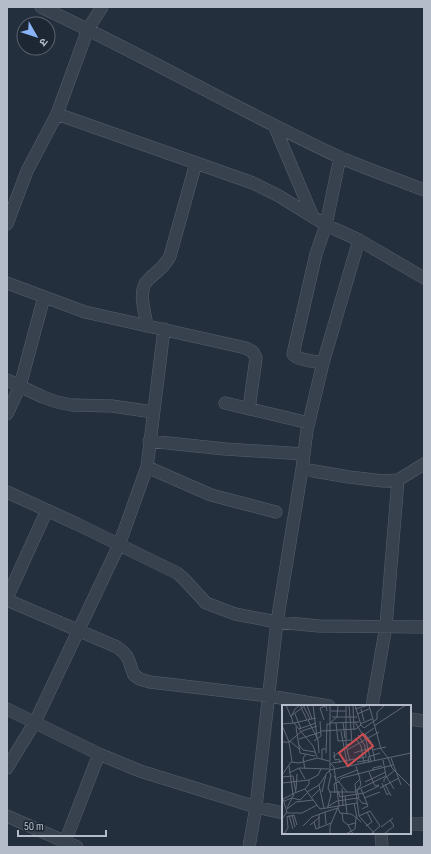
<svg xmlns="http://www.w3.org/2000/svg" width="431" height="854" viewBox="0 0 431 854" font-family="'Sofia Sans Condensed','Noto Sans Devanagari',sans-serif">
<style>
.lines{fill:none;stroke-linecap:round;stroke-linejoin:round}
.street-casing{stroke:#565f6c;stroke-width:13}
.street{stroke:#38414e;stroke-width:12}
.inset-road{fill:none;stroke:#5e6776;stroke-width:1}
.view{fill:#ce4d50;fill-opacity:0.15;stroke:#ce4d50;stroke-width:2}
.inset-edge{fill:none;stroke:#b4bcc9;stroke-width:2}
</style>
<rect width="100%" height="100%" fill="#242f3e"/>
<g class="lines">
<!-- street casing -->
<g class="street-casing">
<path id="street" d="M41 7C142 54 238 110 339 157 367 169 396 179 424 190
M57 114 253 183 279 196 326 225 359 240 424 278
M274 125 313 217
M7 224 27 171 57 114 88 29 102 7
M7 283 85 312 246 348 253 352 256 358 249 409
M147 326C145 311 137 291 148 280 157 271 164 268 170 256L196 163
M323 363C314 361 299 361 293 354L316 254 326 225 340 157
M7 380 43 397 57 402 72 405 112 406 153 412
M225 403 309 423
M7 414 20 386 44 297
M149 441 225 449 304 454
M147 467 211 495 276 512
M302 469 349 477 383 481 398 480 424 464
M7 492 77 524 177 573 183 578 206 603 235 614 277 622 319 626 424 627
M7 598 47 510
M7 600 117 647C131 657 128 661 134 675L140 679 150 682 269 696 329 706
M372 706 386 626 398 480
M7 709 99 754 140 771 256 807 283 813
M410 719 424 721
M7 768 35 722 119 545 147 467 164 329
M7 816 77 847
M410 824H424
M381 833 382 847
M63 847 99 754
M249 847 256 807 277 622 302 469 307 430 323 363 359 240"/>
</g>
<!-- street -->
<use href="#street" class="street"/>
</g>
<!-- overview -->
<g transform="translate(282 705)">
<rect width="129" height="129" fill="#242f3e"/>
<path class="inset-road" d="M4 0 9 12M18 0 25 15M25 0 30 14M31 0 35 33M48 0V18L77 17M56 0 55 12 48 18V65L129 48M64 0V41L68 56M71 0 72 25M87 0 99 44 106 53M22 2 28 14M73 4 87 0M79 4 82 16M49 6H64M13 9 19 24M75 9 87 4M10 10 13 4 18 0M50 12H75M26 15 36 35 37 48M42 15 38 3 44 1 45 6M61 17 63 33M73 17 84 35 89 57M11 18 9 11 24 0M12 18 34 13M54 18 56 36 69 35M0 19 12 18 31 41 35 52M78 19 90 14M0 20 7 37M79 20 82 23 95 14V7L103 0M92 21 124 0M14 22 18 48 33 51M17 24 34 18M39 26 74 24 79 20 73 0M59 26 65 58M83 29 89 37 93 56M82 30 92 23M73 33 79 41 82 58M17 34 39 27M8 36 17 44M32 36 39 31 38 16M0 37H7L10 57M7 37 20 26 35 21M17 40 21 45 33 47M64 40 70 38 67 0M65 45 97 27M90 45 104 42M52 47 53 55 57 54 58 58M44 48 45 19H48M72 48 88 43M51 52 62 43M106 53 110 63 128 81M109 53 119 80M40 54V44H44M101 55 104 71 112 84M75 57 87 55M48 58 52 62 57 100 48 121V129M50 58 84 52 83 41 76 30M87 58 86 52 98 48M74 61 78 74 73 79 77 111 93 129M17 63 23 74M23 64 21 53 24 49M91 66V63L100 61M87 67 93 81 97 80M7 68 17 63 47 64M0 70 9 57 17 58 35 53 47 56M52 71 65 87H74M0 72 11 71 14 88M55 73 75 65M58 75 60 73 111 60M83 77 104 67M102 77V74L113 65M0 78 27 75 36 70 39 64M100 78 105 90 107 88M103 79 109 91M60 83 61 101M98 83 117 73M23 84 38 104 75 98M79 84 86 101 80 104M14 85 15 69M56 86 58 92 63 91 82 88 97 81M73 86 104 71M25 87 37 80M40 87 44 69 48 65M48 87H65M53 88 52 79 58 76M10 89 23 84 27 79V75M0 91 5 107 0 114M63 91 65 108M29 93 38 84M77 93 75 85 79 80 78 75M82 93 98 87M1 94 11 89 7 61M2 96 10 93 18 95 25 88M72 98 75 113 79 117M46 101 49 90 46 83 49 70 47 66M45 102 55 96 76 93 80 98 85 99M5 103 12 89M42 103 37 80 44 70M56 103 58 108 69 109 75 113M5 104 14 97 31 95M43 107 44 119M43 107 56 103M5 108H20L35 100M60 108 61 116 66 120M7 110 11 124M10 110 13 122M77 111 88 106 98 121 89 129M5 112 12 110 15 120M32 117 34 124 49 118M28 120 38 112M21 121 30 112 43 107M84 121 90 117 85 107M99 122 111 113M37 123V109M2 129 6 123 5 111M64 129 73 124 74 113M71 129 66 120 73 118M102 129 112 121 108 115"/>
<path class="view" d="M81 29 91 41 66 61 57 48Z"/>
<rect width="129" height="129" class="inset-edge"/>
</g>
<!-- border -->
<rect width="431" height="854" fill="none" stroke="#b4bcc9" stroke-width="16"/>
<!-- north arrow -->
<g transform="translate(36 36) rotate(129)"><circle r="19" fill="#1d2633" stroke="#59626f"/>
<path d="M0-3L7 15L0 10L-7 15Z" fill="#8ab4f8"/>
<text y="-6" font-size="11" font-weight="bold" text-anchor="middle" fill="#b4bcc9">उ</text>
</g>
<!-- scale -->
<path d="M18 830v6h88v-6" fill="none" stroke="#b4bcc9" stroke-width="2"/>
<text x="24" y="830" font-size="12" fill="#b4bcc9" stroke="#1d2633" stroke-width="3" paint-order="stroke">50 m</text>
</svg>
